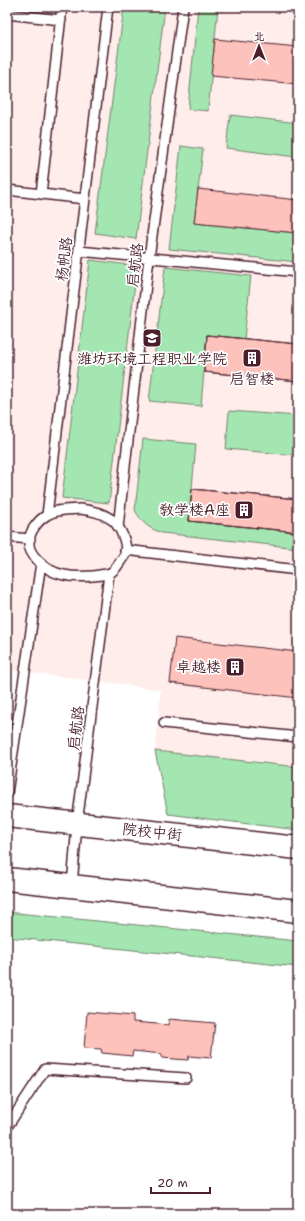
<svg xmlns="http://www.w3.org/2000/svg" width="305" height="1221" viewBox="0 0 305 1221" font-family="'Shantell Sans','LXGW WenKai TC',sans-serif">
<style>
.built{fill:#ffedeb}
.green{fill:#a3e6b1;stroke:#76826e}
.building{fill:#fec2bc;stroke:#4a1f2b}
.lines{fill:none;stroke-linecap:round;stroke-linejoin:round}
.service-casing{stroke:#4a1f2b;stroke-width:12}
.secondary-casing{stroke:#4a1f2b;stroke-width:25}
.service{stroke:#fff;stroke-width:9}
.secondary{stroke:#fff;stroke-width:22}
.labels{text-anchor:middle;stroke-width:3.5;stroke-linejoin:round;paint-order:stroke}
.street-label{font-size:15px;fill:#4a1f2b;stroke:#fff}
.poi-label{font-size:15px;fill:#4a1f2b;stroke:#fff}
</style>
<rect width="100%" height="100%" fill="#fff"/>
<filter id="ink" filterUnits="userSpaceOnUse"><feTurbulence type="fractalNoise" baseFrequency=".025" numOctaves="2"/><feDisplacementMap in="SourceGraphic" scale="8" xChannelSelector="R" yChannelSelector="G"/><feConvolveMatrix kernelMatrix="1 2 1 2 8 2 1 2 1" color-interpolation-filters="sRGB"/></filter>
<g filter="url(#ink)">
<!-- built -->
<path class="built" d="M7 7H298V767L155 751 161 690 128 685 7 670Z"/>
<!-- green -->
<path class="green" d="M124 7H165L136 239 95 233Z
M198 7H218L208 111 188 109Z
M230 115 298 123V144L296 157 226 148Z
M181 146 203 149 194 223 298 233V262L169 249Z
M90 260 137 266 109 503 62 498Z
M165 267 251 276 244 339 207 336 201 406 149 401Z
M229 411 298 416 295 455 226 449Z
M143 439 196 444 189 521 298 532V548L162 533C148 528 142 523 135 510Z
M155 751 298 767V830L168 814Z
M7 912 298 941V967L7 937Z"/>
<!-- building -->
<path class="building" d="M215 39 298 47V84L211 76Z
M7 93H12L7 144Z
M198 189 298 200V233L194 223Z
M207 335 298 344V381L204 372Z
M207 335 298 344V381L204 372Z
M192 489 298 499V532L189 521Z
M192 489 298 499V532L189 521Z
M175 638 298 652V698L170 683Z
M7 1006H10L7 1048Z
M87 1012 133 1016V1022L169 1025V1019L215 1023 211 1058 189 1056 188 1060 162 1058V1054L133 1051 132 1056 102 1053 101 1049 84 1048Z"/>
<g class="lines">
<!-- service casing -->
<g class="service-casing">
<path id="service" d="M7 14 61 20
M7 190 85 199
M41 194 62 7
M79 251 298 272
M80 509C90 510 102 513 111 519 120 525 128 544 125 554 124 557 121 560 120 562 117 567 112 573 107 574 90 577 66 579 50 570 42 565 30 555 29 545 28 533 37 521 47 515 56 509 69 510 80 509Z
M47 515 108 7
M118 527 149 258 183 7
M7 537 30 539
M125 550 298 570
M164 723 298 737
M7 793 41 563
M72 886 77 824 109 574
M7 1127 45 1069 186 1078"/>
</g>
<!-- secondary casing -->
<g class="secondary-casing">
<path id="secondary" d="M7 816 298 848
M7 879 298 911"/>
</g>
<!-- service -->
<use href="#service" class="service"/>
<!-- secondary -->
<use href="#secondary" class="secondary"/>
</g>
</g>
<!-- icons -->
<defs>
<g id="university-square" transform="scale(1)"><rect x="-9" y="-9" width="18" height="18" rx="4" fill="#4a1f2b" stroke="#fff"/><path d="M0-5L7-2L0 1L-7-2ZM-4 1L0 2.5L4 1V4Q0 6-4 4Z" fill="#fff"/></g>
<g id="building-square" transform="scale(1)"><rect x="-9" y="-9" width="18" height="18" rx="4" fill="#4a1f2b" stroke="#fff"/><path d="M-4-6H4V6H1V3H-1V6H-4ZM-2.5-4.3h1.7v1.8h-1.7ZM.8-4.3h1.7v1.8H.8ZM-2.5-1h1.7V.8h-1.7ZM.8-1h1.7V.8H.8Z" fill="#fff"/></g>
</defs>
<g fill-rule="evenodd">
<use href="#university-square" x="152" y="338"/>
<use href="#building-square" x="252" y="358"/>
<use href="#building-square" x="244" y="510"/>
<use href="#building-square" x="235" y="667"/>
</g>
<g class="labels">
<!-- street labels -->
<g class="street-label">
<text transform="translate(64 259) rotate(-83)" y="5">杨帆路</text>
<text transform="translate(135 265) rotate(-83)" y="5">启航路</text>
<text transform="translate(76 728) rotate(-83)" y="5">启航路</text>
<text transform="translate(152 832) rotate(6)" y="5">院校中街</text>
</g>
<!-- poi labels -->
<g class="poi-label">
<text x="152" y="364">潍坊环境工程职业学院</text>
<text x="252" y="384">启智楼</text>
<text x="230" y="515" text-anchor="end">教学楼A座</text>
<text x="221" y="672" text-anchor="end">卓越楼</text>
</g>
</g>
<!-- margin -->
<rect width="305" height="1221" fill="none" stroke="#fff" stroke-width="24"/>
<rect x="12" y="12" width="281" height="1197" fill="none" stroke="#4a1f2b" stroke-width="1.5" filter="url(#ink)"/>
<!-- north arrow -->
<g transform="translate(259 46)" stroke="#ffffff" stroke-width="3" paint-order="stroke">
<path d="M0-3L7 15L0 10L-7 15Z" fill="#4a1f2b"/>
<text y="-6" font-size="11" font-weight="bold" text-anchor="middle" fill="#4a1f2b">北</text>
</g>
<!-- scale -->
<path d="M151 1187v6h59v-6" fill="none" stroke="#4a1f2b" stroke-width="2"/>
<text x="157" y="1187" font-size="12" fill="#4a1f2b" stroke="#ffffff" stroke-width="3" paint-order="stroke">20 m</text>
</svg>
